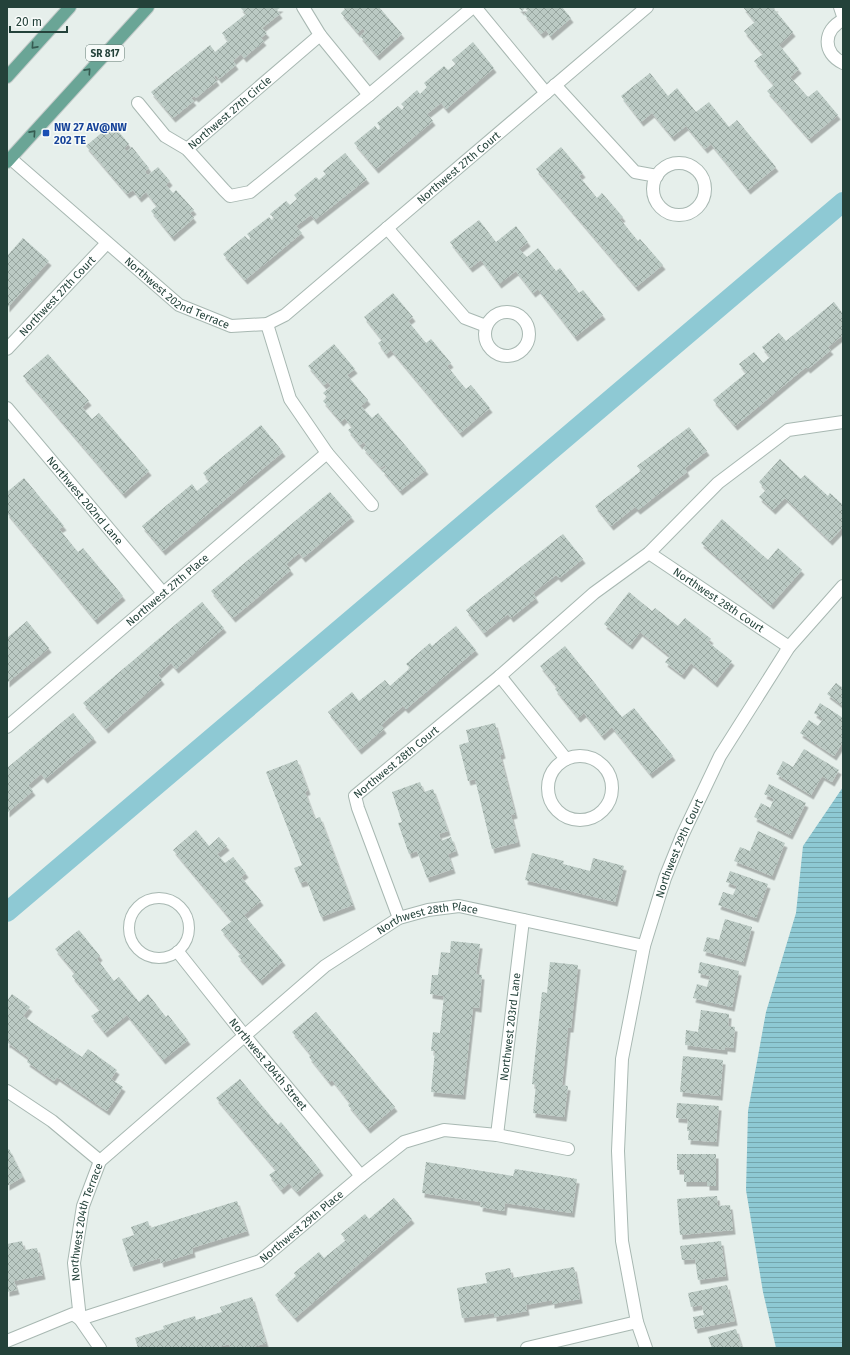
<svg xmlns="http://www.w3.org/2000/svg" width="850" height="1355" viewBox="0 0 850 1355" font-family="'Fira Sans',sans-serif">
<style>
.water{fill:url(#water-rules)}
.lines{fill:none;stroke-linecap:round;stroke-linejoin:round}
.canal{stroke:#8ec9d4;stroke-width:20}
.building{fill:url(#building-cross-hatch);filter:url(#shadow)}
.service-casing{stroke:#a8b8b2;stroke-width:12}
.minor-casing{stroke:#a8b8b2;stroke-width:14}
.tertiary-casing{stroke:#a8b8b2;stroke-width:14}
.primary-casing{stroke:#c2cac8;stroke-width:14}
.service{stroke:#fff;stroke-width:10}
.minor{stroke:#fff;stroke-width:12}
.tertiary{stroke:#fff;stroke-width:12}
.primary{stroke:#6aa596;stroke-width:12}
.oneway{stroke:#365b51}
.transit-dot{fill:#1a4fb4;stroke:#f7fbf9;stroke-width:1.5}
.labels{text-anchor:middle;stroke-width:3;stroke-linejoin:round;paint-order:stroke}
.shield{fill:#f7fbf9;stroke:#637a73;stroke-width:1}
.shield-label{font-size:10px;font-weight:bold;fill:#24423a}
.street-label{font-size:11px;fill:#24423a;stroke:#f7fbf9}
.transit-label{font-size:11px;font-weight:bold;fill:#164399;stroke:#f7fbf9;text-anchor:start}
</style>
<defs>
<pattern id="water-rules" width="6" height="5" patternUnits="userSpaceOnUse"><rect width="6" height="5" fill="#8ec9d4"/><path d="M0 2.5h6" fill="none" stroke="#74a5ad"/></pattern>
<pattern id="building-cross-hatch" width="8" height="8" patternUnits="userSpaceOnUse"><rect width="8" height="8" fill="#bbcac4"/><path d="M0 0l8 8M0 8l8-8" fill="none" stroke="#98a6a0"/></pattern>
<filter id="shadow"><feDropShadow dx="2.5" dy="4.5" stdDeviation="0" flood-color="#0004"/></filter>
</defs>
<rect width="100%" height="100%" fill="#e6efeb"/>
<!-- water -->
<path class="water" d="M843 787V1348H776L763 1292 746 1190 748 1111 766 1012 796 913 803 846Z"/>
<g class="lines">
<!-- canal -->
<path class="canal" d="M7 912 843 202"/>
</g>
<!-- building -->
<path class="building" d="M240 7H281L277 10 280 14 262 28 267 33 261 38 264 41 244 58 241 54 233 61 236 65 219 79 216 75 214 77 217 81 196 98 194 96 191 98 194 101 173 118 151 92 210 45 215 52 228 41 222 33 246 14Z
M343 7H379L402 34 377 56 360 36 365 32 363 28 358 33 341 13 345 9Z
M518 7H562L571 18 550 36 546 30 541 34 524 14 528 11 525 8 522 11Z
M743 7H776L774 9 793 32 779 45 799 69 790 77 808 97 817 90 838 115 809 139 767 91 774 85 754 61 763 54 744 31 755 22Z
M473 42 494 68 446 109 441 103 427 114 433 121 376 169 354 143 375 126 378 130 381 128 377 123 398 106 402 110 404 107 401 104 417 90 420 94 427 87 424 83 444 66 448 70 456 64 452 60Z
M650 73 668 96 677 88 696 112 709 102 729 127 737 120 776 167 748 190 711 144 705 149 686 126 672 137 652 113 641 122 621 96Z
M112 124 129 144 124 148 127 151 132 147 149 168 145 172 148 175 158 167 170 181 166 185 173 193 176 190 194 210 190 213 194 218 172 237 151 211 157 206 146 192 139 198 133 190 127 194 86 146Z
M561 147 583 173 579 176 597 198 602 193 623 217 620 219 638 241 640 239 663 265 636 287 536 169Z
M345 153 367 179 315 220 311 215 296 226 302 233 245 280 223 254 245 236 249 240 251 239 247 234 269 217 272 220 274 218 270 214 286 201 290 205 297 199 294 195 316 177 319 180 326 174 323 171Z
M479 220 496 242 516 226 528 242 519 249 527 257 538 248 556 271 560 268 579 293 583 290 603 315 575 337 538 289 533 293 516 271 499 284 481 260 470 268 450 242Z
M23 238 49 261 7 308V256Z
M393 293 413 317 408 321 426 343 431 339 451 363 447 366 466 389 471 385 490 408 460 433 391 350 386 354 378 343 382 340 364 317Z
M834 302 843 314V335L828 347 831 350 808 369 806 367 735 426 713 400 746 373 739 364 754 352 763 363 770 357 762 347 779 333 786 341Z
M334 344 355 369 347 375 368 400 361 406 372 418 378 413 426 470 400 491 382 470 386 467 385 465 381 468 363 448 366 445 364 442 360 445 348 430 352 427 345 418 341 422 323 401 327 397 323 393 331 386 328 382 324 385 308 366Z
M48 354 89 401 82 407 92 419 99 413 149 471 123 494 23 376Z
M261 425 283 452 163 551 142 526 192 484 197 491 209 481 203 473Z
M689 427 707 451 685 468 687 472 638 510 635 507 611 526 595 506 641 471 637 466Z
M780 459 801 479 805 475 828 496 830 493 843 505V527L830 541 785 498 773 510 759 497 766 490 759 482Z
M24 478 64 526 59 529 78 552 83 548 123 596 95 620 7 513V492Z
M330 492 352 517 303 558 299 553 286 564 291 570 233 618 211 591Z
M722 519 768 560 778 548 802 570 771 605 701 543Z
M563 534 583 559 559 578 556 575 533 593 536 598 511 618 508 614 484 633 466 610Z
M629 592 652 611 655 608 678 626 685 618 711 639 708 642 732 661 715 683 691 663 682 675 665 662 670 656 640 632 630 645 604 624Z
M202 602 224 628 176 669 171 663 158 675 162 680 106 729 83 703Z
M27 621 49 648 7 683V638Z
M456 626 476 650 406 709 403 706 381 725 384 729 359 750 328 712 352 692 359 701 385 680 390 686 410 668 406 664 430 643 432 646Z
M565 646 622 717 634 708 673 756 650 774 612 727 602 736 584 713 578 718 555 689 557 687 540 666Z
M836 683 843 688V706L827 694Z
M820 703 843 718V742L834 756 800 733 809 720 818 726 823 719 814 713Z
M73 713 94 738 45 779 41 774 28 785 33 791 7 813V768Z
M495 723 503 754 500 755 515 814 511 815 518 842 492 849 475 779 468 781 459 745 469 742 466 730Z
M804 749 839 770 832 782 822 776 811 795 776 774 783 761 793 767Z
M297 760 308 790 305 792 315 819 320 817 353 905 321 917 307 881 300 883 294 868 302 865 266 772Z
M420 782 424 792 433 789 448 831 439 834 441 841 451 837 456 851 448 854 453 869 427 878 417 851 409 854 398 823 402 822 392 792Z
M769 784 806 803 790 835 754 817 761 803 770 808 774 799 764 794Z
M196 830 209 846 219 837 227 846 217 854 225 863 233 857 246 873 241 877 261 901 244 915 283 961 260 981 238 956 241 954 221 930 232 921 173 850Z
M758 831 785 843 772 876 734 861 740 847 750 851Z
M532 853 564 861 563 864 590 871 593 858 624 866 615 902 525 880Z
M730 871 768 884 756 918 718 905 723 892 733 895 737 886 726 882Z
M725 919 752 927 743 962 703 951 707 937 719 940Z
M79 930 100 956 97 959 114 981 119 977 139 1002 148 994 166 1017 168 1015 188 1040 163 1060 127 1015 105 1033 91 1016 100 1010 72 976 75 973 55 949Z
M451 941 480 944 476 974 482 975 479 1008 473 1007 463 1095 431 1092 435 1051H431L433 1032 440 1033 444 996 430 994 432 975H438L441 952 450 953Z
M550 962 578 965 571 1028H568L562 1085 568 1086 564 1117 533 1113 536 1085 532 1084 542 992 547 993Z
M700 962 739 971 732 1007 693 998 697 984 707 987 710 976 698 973Z
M12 994 30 1007 23 1016 82 1057 88 1049 117 1070 111 1079 123 1087 107 1111 57 1077 54 1081 27 1062 29 1058 8 1043 7 1044V1001Z
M701 1010 729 1014 728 1026 735 1027 733 1048 725 1047V1050L685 1045 686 1030 698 1032Z
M316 1012 395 1107 368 1129 348 1105 350 1103 332 1080 329 1082 309 1057 311 1055 292 1032Z
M683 1056 723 1060 720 1096 680 1092Z
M240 1079 278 1125 281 1122 321 1171 297 1192 289 1183 281 1190 269 1175 276 1170 216 1098Z
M677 1103 719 1106 716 1142 688 1140 689 1131H687L688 1119 676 1118Z
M9 1149 23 1177 7 1186V1150Z
M677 1154H716V1186H707V1182H684V1170H677Z
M426 1162 513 1176 515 1169 577 1179 572 1213 505 1203 504 1211 480 1207 481 1202 422 1193Z
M717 1196 718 1206 730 1205 733 1230 680 1235 677 1199Z
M394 1198 412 1219 295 1318 275 1295 296 1276 294 1273 319 1252 324 1258 346 1240 341 1234 365 1214 369 1219Z
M237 1201 247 1231 192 1248 193 1253 161 1263 160 1258 131 1267 122 1239 134 1235 131 1227 148 1221 150 1228Z
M22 1241 24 1250 37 1248 43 1275 14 1281 17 1290 7 1292V1244Z
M721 1241 726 1276 698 1280 695 1259 682 1260 680 1246Z
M574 1267 580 1299 552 1304V1300L526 1305 527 1311 494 1317V1313L462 1318 457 1288 487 1283 485 1273 510 1268 512 1278Z
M727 1285 735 1321 695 1329 693 1317 704 1315 702 1305 691 1307 688 1293Z
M252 1297 266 1343 250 1348H230L229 1344 215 1348H138L135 1338 164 1329 163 1326 195 1316 196 1320 222 1312 220 1307Z
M736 1329 742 1348H712L708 1337Z"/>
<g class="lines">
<!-- service casing -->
<g class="service-casing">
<path id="service" d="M129 928a30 30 0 1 1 60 0a30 30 0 1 1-60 0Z"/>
</g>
<!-- minor casing -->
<g class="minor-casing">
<g id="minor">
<path d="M303 7 320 35 369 95"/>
<path d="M475 7 546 93"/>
<path d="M840 7 843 16"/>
<path d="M843 20C823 30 822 53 843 63"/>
<path d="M555 85 635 172 657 176"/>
<path d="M138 103 165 136 187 149 224 190 230 196 250 192 369 95 473 7"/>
<path id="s1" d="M187 149 320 35"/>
<circle cx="679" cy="189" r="26"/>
<path d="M387 228 465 318 486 326"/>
<circle cx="507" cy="334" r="22"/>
<path d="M267 324 290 399 327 453 372 505"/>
<path id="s2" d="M7 349 107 243"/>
<path id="s3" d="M7 408 163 593"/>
<path id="s4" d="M649 553 789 647"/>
<path d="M500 676 566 759"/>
<path id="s5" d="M7 727 327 453"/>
<circle cx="580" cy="788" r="32"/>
<path id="s6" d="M399 918 358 808 355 796 500 676 594 593 649 553 718 483 788 430 843 422"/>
<path id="s7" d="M178 952 244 1035 361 1176"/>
<path d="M7 1091 52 1121 100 1161"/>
<path id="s8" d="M497 1135 523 920"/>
<path id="s9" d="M7 1341 73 1314 80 1319 260 1261 361 1176 404 1142 444 1130 497 1135 568 1149"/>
<path id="s10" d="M100 1348 80 1319 74 1263 83 1206 100 1161 325 966 399 918 428 910 459 906 644 946"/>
<path d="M527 1348 637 1322"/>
</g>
</g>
<!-- tertiary casing -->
<g class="tertiary-casing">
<g id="tertiary">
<path id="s11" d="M10 158 179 305 231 326 267 324 285 315 647 7"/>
<path id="s12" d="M646 1348 637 1322 622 1241 618 1151 622 1059 644 946 665 878 682 836 720 756 789 647 843 586"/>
</g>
</g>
<!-- primary casing -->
<g class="primary-casing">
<path id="primary" d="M7 77 70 7
M7 162 148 7"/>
</g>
<!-- service -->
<use href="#service" class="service"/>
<!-- minor -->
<use href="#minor" class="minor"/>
<!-- tertiary -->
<use href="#tertiary" class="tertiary"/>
<!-- primary -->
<use href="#primary" class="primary"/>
</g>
<!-- one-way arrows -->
<defs><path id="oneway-chevron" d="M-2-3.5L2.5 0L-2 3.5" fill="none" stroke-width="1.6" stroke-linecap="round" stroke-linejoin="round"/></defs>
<g class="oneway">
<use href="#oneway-chevron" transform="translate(34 46) rotate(132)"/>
<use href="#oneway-chevron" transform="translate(88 71) rotate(-48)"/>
<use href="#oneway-chevron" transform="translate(33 133) rotate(-48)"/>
</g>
<!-- markers -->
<rect class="transit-dot" x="42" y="129" width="8" height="8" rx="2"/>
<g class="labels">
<!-- shield labels -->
<rect class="shield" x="86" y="45" width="38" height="16" rx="3"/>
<g class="shield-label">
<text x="105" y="57">SR 817</text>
</g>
<!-- street labels -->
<g class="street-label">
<text dy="4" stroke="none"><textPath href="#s1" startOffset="56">Northwest 27th Circle</textPath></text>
<text dy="4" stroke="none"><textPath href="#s11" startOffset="564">Northwest 27th Court</textPath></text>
<text dy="4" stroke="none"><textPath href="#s11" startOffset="216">Northwest 202nd Terrace</textPath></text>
<text dy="4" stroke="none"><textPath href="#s2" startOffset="73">Northwest 27th Court</textPath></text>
<text dy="4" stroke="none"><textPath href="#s3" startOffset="121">Northwest 202nd Lane</textPath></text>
<text dy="4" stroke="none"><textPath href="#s5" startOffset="211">Northwest 27th Place</textPath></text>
<text dy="4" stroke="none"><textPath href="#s4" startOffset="84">Northwest 28th Court</textPath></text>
<text dy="4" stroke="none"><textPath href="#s6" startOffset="183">Northwest 28th Court</textPath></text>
<text dy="4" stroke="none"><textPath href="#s12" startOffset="511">Northwest 29th Court</textPath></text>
<text dy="4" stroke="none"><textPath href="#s10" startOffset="611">Northwest 28th Place</textPath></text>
<text dy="4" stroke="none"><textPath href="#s8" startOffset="109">Northwest 203rd Lane</textPath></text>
<text dy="4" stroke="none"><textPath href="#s7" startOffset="144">Northwest 204th Street</textPath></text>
<text dy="4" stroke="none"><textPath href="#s10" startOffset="134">Northwest 204th Terrace</textPath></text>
<text dy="4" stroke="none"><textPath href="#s9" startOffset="323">Northwest 29th Place</textPath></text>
</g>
<!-- transit labels -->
<g class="transit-label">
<text x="54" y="131">NW 27 AV@NW<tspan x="54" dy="13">202 TE</tspan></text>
</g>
</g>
<!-- border -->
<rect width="850" height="1355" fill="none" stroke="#24423a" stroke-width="16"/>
<!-- scale -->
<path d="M10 26v6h57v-6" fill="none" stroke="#24423a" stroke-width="2"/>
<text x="16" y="26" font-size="12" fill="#24423a" stroke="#f7fbf9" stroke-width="3" paint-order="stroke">20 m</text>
</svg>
